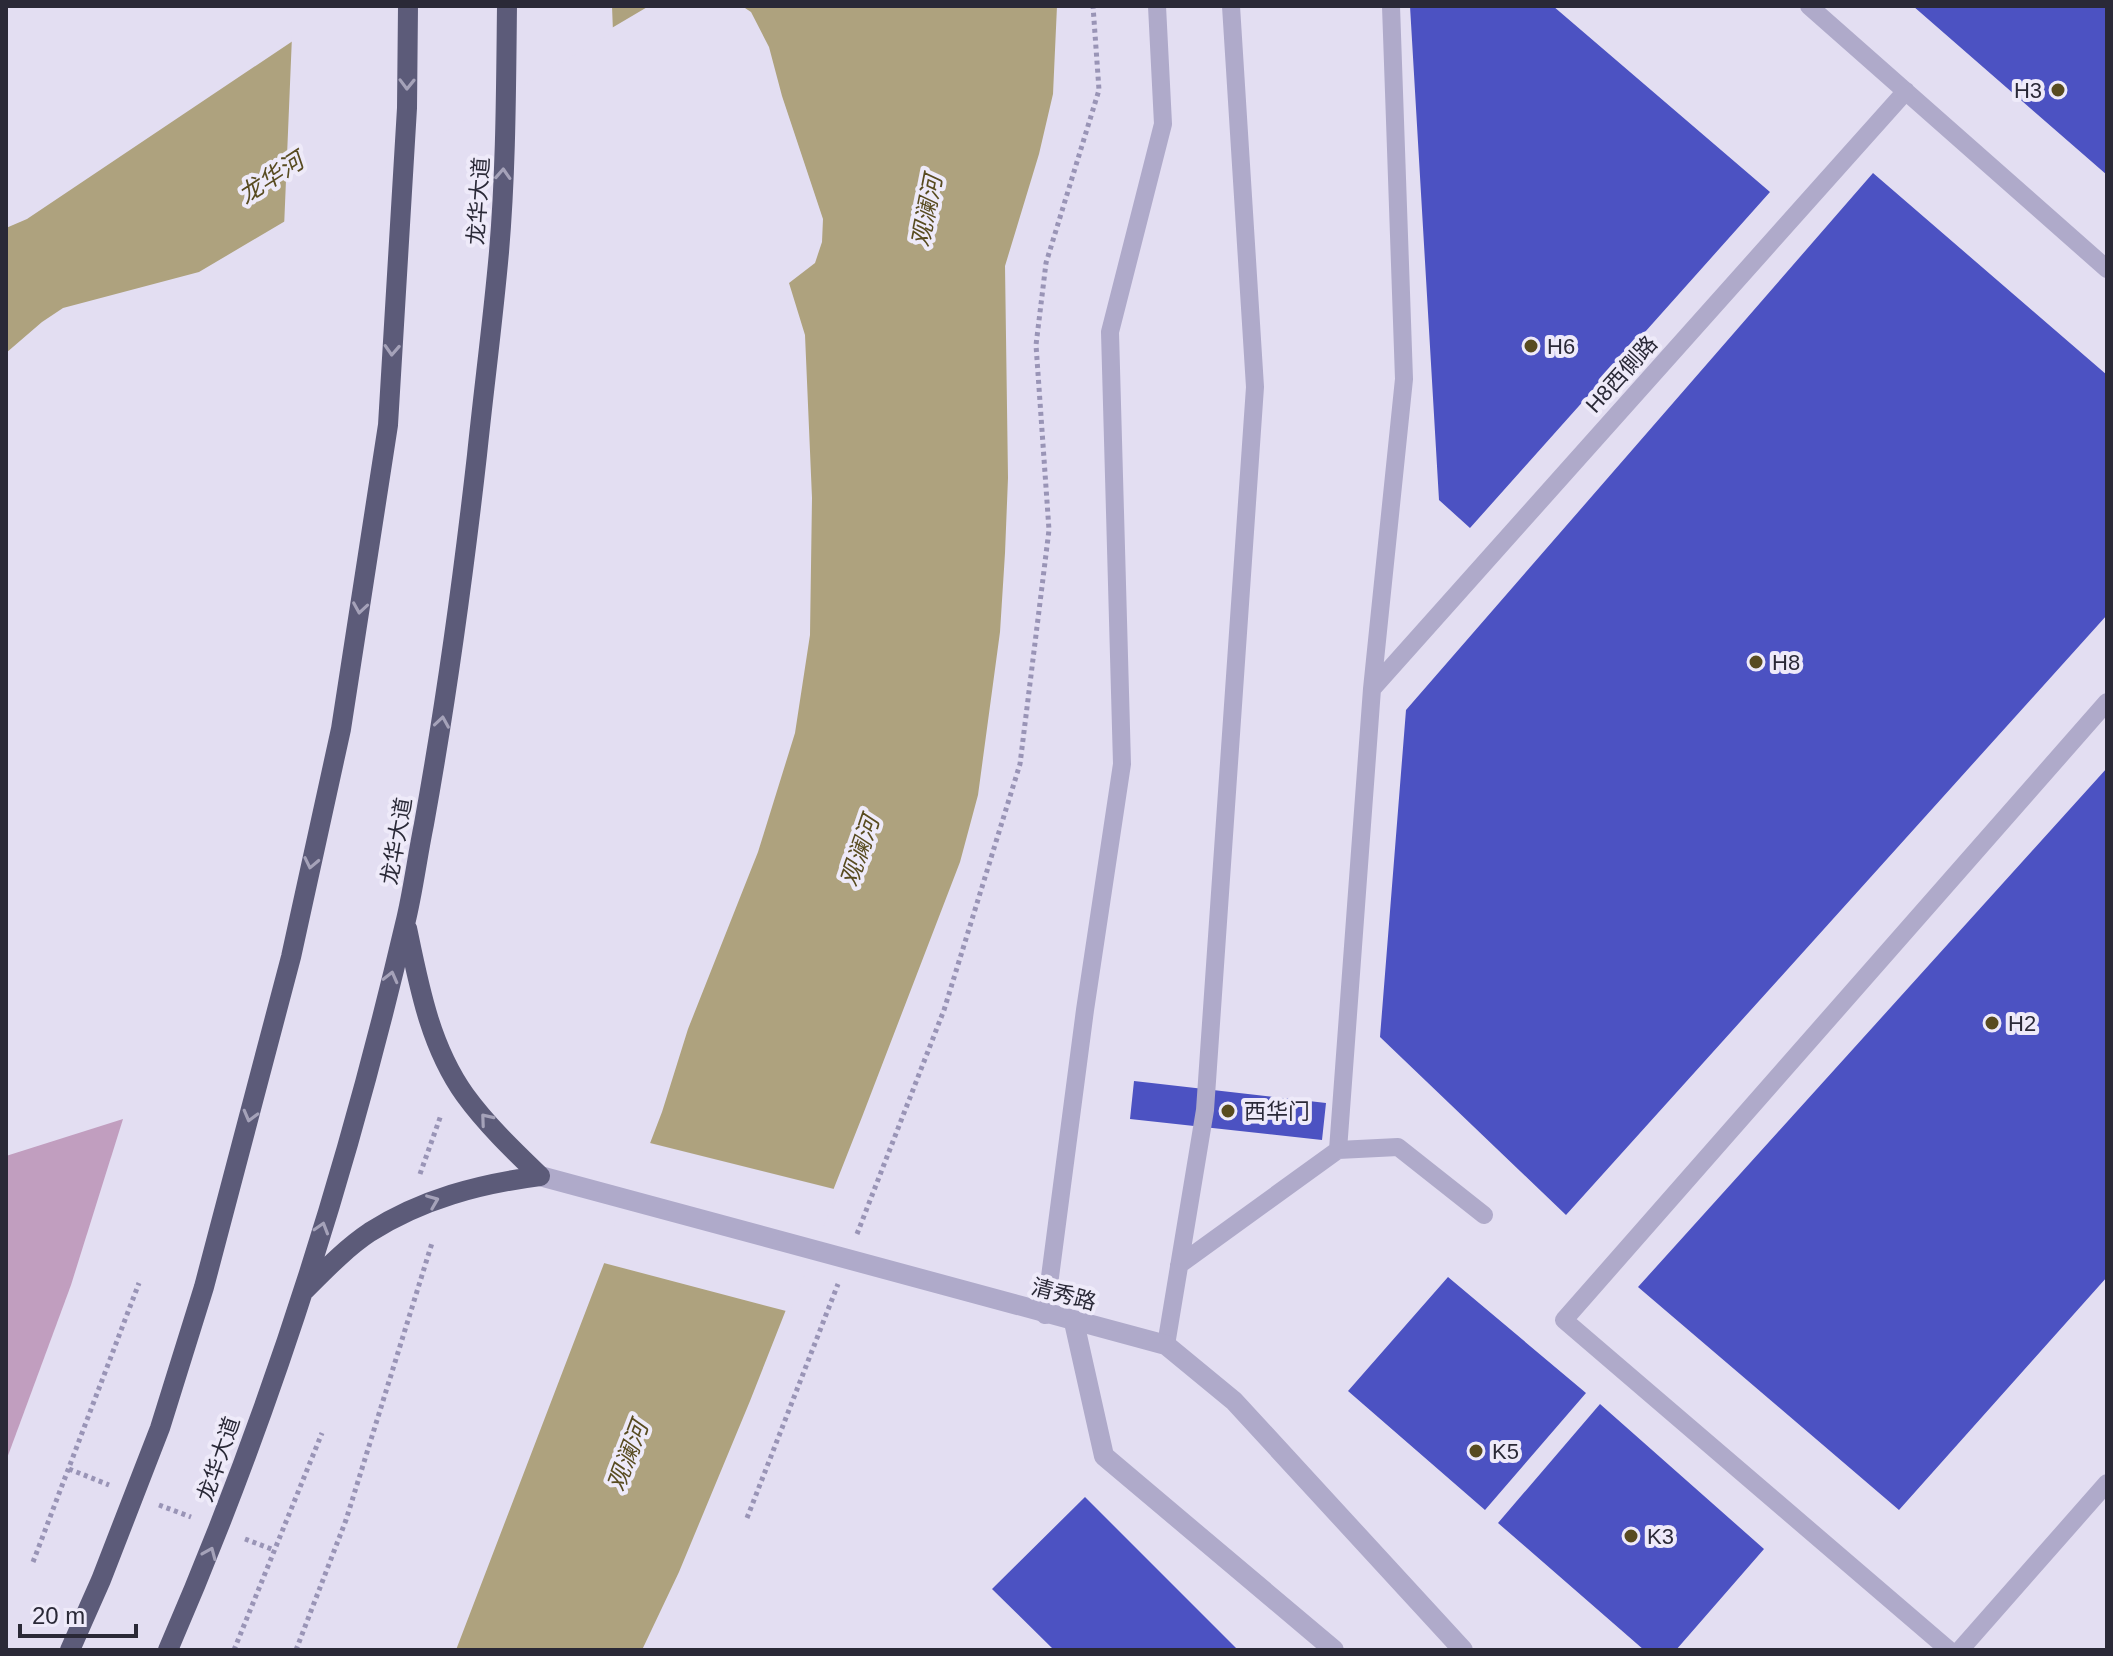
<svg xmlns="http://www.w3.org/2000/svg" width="2113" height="1656" viewBox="0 0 2113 1656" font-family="Helvetica,'Noto Sans SC',sans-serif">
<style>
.green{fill:#c19ebf}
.water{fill:#aea27e}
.pier{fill:#e3def2}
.building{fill:#4c52c2}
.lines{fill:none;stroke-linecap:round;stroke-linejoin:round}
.path{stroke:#9994b6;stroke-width:5;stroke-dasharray:4 4;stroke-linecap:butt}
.service{stroke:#afaaca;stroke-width:18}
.minor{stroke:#afaaca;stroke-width:20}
.tertiary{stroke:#afaaca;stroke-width:20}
.primary{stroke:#5c5b79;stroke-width:20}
.oneway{stroke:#a5a2b9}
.poi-dot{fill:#584b20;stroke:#eeeaf9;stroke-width:3}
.labels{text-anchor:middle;stroke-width:8;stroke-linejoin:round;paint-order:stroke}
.poi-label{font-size:22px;fill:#2a2937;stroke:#eeeaf9;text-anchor:start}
.street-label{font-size:22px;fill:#2a2937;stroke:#eeeaf9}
.water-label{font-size:24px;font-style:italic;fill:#584b20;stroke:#eeeaf9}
</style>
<rect width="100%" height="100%" fill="#e3def2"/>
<!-- green -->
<path class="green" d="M123 1119 71 1285 6 1461V1156Z"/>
<!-- water -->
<path class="water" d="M345 6H649L199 272 63 308 42 322 6 353V228L27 219Z
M742 6H1057L1053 94 1039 154 1005 266 1008 478 1005 553 1000 632 978 795 960 862 862 1117 750 1401 679 1572 642 1650H456L662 1112 688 1029 758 852 795 733 810 635 812 498 805 335 789 283 815 263 822 242 823 219 782 96 769 47 751 12Z"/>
<!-- pier -->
<path class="pier" d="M337 6H612L613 32 284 228 292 36Z
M646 1142 838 1190 790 1312 600 1262Z"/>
<!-- building -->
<path class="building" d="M1410 6H1553L1770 192 1470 528 1439 500Z
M1913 6H2107V175Z
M1873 173 2107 375V615L1566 1215 1380 1037 1406 710Z
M2107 768V1277L1899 1510 1638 1287Z
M1134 1081 1326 1103 1322 1140 1130 1119Z
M1448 1277 1586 1393 1485 1510 1348 1391Z
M1600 1404 1764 1549 1676 1650H1644L1498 1523Z
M1085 1497 1238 1650H1054L992 1589Z"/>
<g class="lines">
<!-- path -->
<path class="path" d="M420 1174 441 1115
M857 1234 944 1010 1020 764 1049 530 1036 345 1046 263 1099 90 1093 6
M69 1469 109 1485
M159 1505 191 1517
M747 1518 838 1284
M245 1539 274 1550
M33 1562 139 1283
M234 1650 322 1433
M296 1650 346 1520 432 1243"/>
<!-- service -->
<path class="service" d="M1391 6 1404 379 1372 689 1338 1150 1398 1147 1484 1215
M1809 6 2107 269
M1372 689 1906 91
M1179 1265 1338 1150
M1045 1315 1085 1010 1122 764 1110 332 1163 124 1157 6
M1166 1345 1205 1110 1255 387 1231 6
M1949 1650 1564 1320 2107 702
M1960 1650 2107 1483"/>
<!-- minor -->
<path class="minor" d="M1074 1322 1104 1456 1334 1650"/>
<!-- tertiary -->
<path class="tertiary" d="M540 1176 1166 1345 1234 1401 1463 1650"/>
<!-- primary -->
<path class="primary" d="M407 928C419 986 430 1046 465 1095 486 1124 513 1150 540 1176
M305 1290C325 1270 346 1248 370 1232 422 1199 479 1184 540 1176
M70 1650 101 1580 160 1428 204 1287 291 957 341 729 388 425 407 108 408 6
M168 1650C269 1417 347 1172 405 924 413 892 417 858 424 824 446 702 463 579 477 455 484 387 493 320 499 252 506 170 506 88 507 6"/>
</g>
<!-- one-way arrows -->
<defs><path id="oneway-chevron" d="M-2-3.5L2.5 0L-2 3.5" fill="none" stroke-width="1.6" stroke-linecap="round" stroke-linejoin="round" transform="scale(2)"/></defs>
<g class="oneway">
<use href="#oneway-chevron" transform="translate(407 84) rotate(91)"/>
<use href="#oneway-chevron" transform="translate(503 174) rotate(-87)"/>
<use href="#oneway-chevron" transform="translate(392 350) rotate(93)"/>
<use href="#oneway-chevron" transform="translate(360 608) rotate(99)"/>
<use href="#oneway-chevron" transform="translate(442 722) rotate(-81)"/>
<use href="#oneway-chevron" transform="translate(311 863) rotate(102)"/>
<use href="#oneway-chevron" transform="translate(391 977) rotate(-76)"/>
<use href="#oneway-chevron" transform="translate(250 1116) rotate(105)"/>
<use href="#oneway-chevron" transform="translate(486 1119) rotate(-130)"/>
<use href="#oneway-chevron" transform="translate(433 1201) rotate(-22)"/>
<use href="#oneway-chevron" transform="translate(322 1228) rotate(-73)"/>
<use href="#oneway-chevron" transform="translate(210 1553) rotate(-67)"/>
</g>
<!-- markers -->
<g class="poi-dot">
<circle cx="2058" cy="90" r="8"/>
<circle cx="1531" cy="346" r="8"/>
<circle cx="1756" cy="662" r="8"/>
<circle cx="1992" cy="1023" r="8"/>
<circle cx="1228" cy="1111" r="8"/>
<circle cx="1476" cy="1451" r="8"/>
<circle cx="1631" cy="1536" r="8"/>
</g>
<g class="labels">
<!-- poi labels -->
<g class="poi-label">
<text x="2042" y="98" text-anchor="end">H3</text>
<text x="1547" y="354">H6</text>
<text x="1772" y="670">H8</text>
<text x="2008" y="1031">H2</text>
<text x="1244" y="1119">西华门</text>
<text x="1492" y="1459">K5</text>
<text x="1647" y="1544">K3</text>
</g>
<!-- street labels -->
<g class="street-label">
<text transform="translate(478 201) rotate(-86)" y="8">龙华大道</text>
<text transform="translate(1621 374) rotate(-48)" y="8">H8西側路</text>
<text transform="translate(396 841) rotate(-80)" y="8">龙华大道</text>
<text transform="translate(1064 1294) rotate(15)" y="8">清秀路</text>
<text transform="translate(218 1459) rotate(-71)" y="8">龙华大道</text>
</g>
<!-- water labels -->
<g class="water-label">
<text transform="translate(271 178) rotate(-33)" y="8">龙华河</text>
<text transform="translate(927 211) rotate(-79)" y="8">观澜河</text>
<text transform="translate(860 851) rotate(-71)" y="8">观澜河</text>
<text transform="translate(628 1456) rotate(-69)" y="8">观澜河</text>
</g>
</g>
<!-- border -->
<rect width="2113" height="1656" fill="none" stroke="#2a2937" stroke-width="16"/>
<!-- scale -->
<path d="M20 1624v12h116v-12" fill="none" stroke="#2a2937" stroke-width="4"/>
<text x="32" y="1624" font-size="24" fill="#2a2937" stroke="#eeeaf9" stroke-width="6" paint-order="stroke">20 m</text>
</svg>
